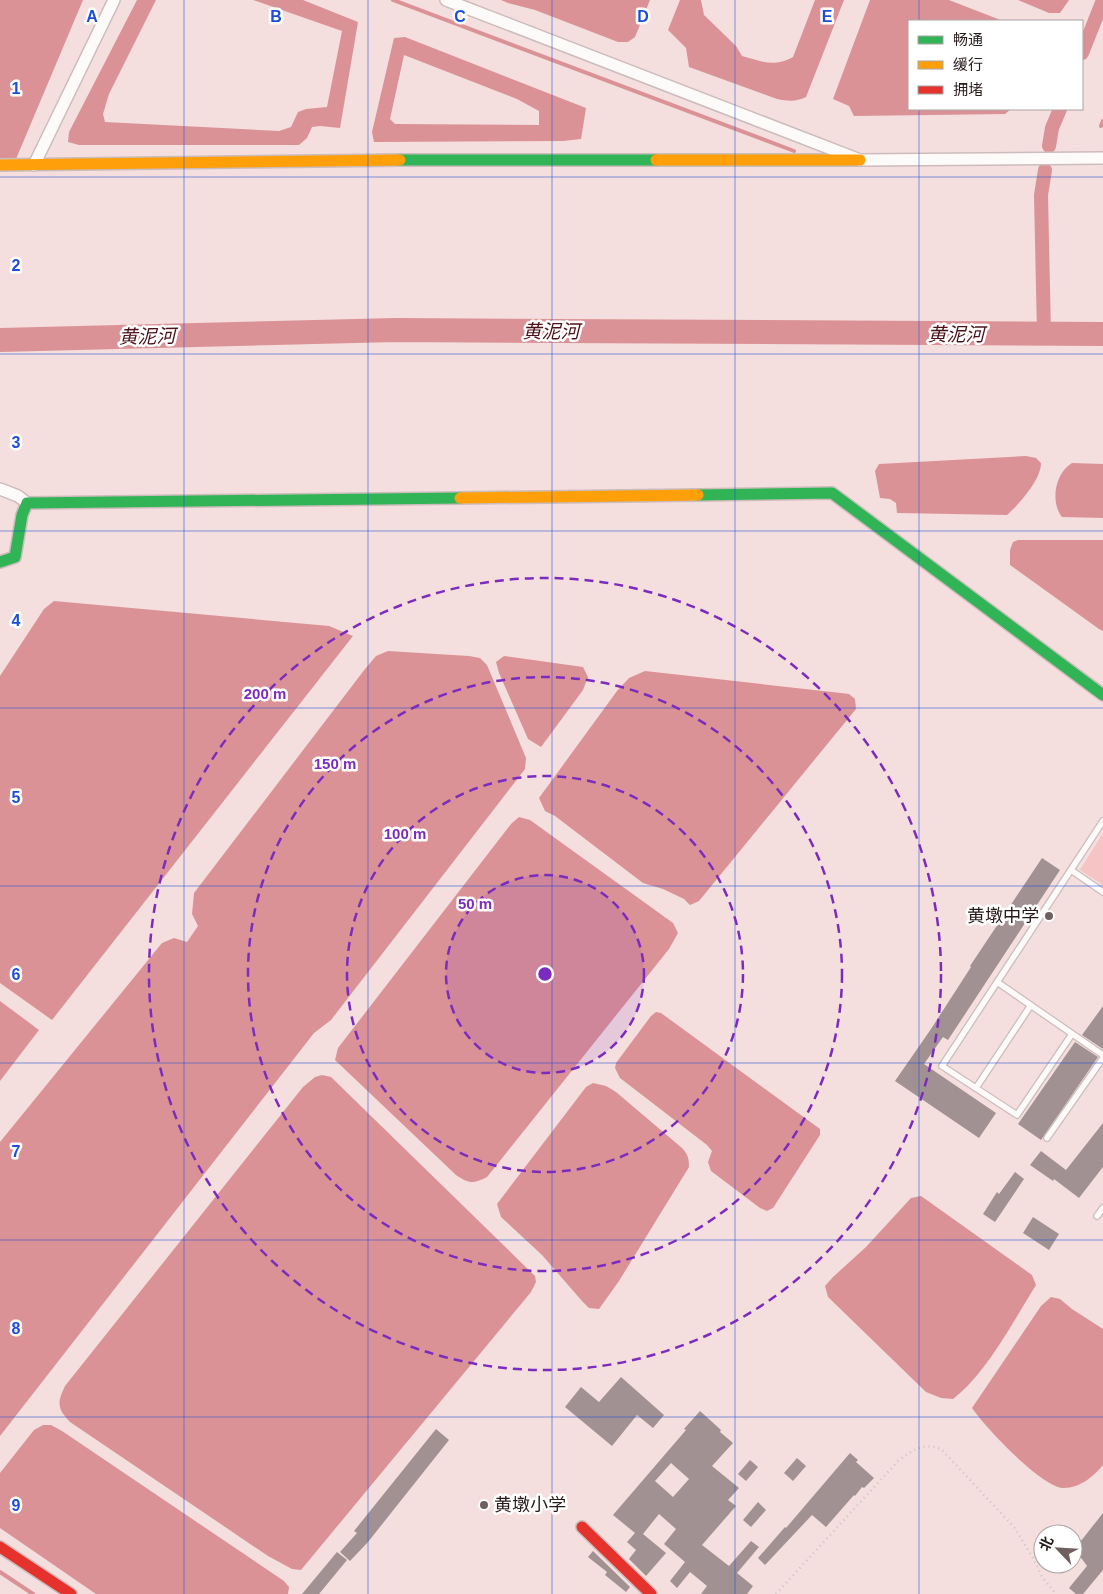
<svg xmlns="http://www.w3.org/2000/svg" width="1103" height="1594" viewBox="0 0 1103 1594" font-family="Arial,'Noto Sans SC',sans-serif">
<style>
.green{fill:#f7c4c5}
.water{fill:#db9296;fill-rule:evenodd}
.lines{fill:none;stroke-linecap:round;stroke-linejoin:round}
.stream{stroke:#db9296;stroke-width:4}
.canal{stroke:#db9296;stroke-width:14}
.river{stroke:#db9296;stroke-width:24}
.building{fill:#a29192;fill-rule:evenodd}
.lane-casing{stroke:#cdbcbc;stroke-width:8}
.street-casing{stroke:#cdbcbc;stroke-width:14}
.fast-casing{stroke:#cdbcbc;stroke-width:14}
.slow-casing{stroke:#cdbcbc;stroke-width:14}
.jam-casing{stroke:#cdbcbc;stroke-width:14}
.path{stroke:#cbc4c4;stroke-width:2.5;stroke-dasharray:1 4;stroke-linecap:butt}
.lane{stroke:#fdfafa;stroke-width:5.5}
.street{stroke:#fdfafa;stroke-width:11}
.fast{stroke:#30b455;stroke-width:11}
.slow{stroke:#ff9f0a;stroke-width:11}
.jam{stroke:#e5322d;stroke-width:11}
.grid{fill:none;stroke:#1d4ed8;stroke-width:1;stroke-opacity:0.55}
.ring{fill:none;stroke:#7b2cbf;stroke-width:2.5;stroke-dasharray:9 6}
.poi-dot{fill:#6f5f5f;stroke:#fff;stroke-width:2}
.labels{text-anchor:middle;stroke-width:5;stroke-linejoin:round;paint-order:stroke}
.poi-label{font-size:18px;fill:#271a1a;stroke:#fff;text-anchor:end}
.water-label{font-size:19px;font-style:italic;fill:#4c1019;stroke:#fff}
.grid-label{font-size:16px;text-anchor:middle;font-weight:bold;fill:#1d4ed8;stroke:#fff;stroke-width:5;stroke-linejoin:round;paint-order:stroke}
.centre{fill:#7b2cbf;stroke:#fff;stroke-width:2.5}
.ring-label{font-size:15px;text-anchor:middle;font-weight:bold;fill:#7b2cbf;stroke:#fff;stroke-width:5;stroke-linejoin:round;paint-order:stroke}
</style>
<rect width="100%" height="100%" fill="#f4dede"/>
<!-- green -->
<path class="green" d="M1103 833V885L1080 870Z"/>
<!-- water -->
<path class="water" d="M0 0H83L16 159H0Z
M137 0H156L109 94 103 114 105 122 279 131 291 127 298 112 306 109 327 107 342 31 253 0H303L358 22 340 128 320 126 312 127 307 138 299 145H79L68 142 69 132Z
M501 0H650L635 37 628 42H618L535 10 508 3Z
M680 0H701L704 15 736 46 742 56C762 61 773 68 793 57L815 0H844L806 97C796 102 788 101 777 99L689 67 686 48 668 30Z
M870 0H949L1003 21H909V109H1011L1005 114 854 116 849 106 833 99Z
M1018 0H1069L1060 13H1049Z
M405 37 586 108 581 139 563 141 374 142 372 132 394 38ZM404 55 517 99 539 111V125L395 124 390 119Z
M1026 456 1036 458 1041 463C1041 480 1019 504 1007 515L897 513 896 503 890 499 880 498 875 471 879 464Z
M1072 463 1103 464V518L1062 517C1050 502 1055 473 1072 463Z
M1018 540H1103V631L1099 629 1010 565V550L1013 542Z
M54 601 329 626 353 636 52 1020 0 983V676L44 609Z
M388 651 469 656 480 658 487 665 526 758 525 769 331 1020 314 1033 0 1436V1142L162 943 174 938 187 942 198 926 192 914 194 893 365 669 376 656Z
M504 656 583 667 588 677 583 690 541 747 528 739 499 673 496 662Z
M645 671 841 693 849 694 855 699 856 709 699 901 690 905 684 899 663 889 643 883 555 816 545 811 539 798 617 691 629 678Z
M519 817 530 820 673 923 678 933 669 949 487 1177C473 1184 469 1184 456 1175L335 1060 338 1048 511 824Z
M0 1001 39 1030 0 1081Z
M656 1012 661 1013 820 1129V1135L773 1208 767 1211 760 1208 711 1171 708 1162 712 1151 707 1145 620 1078 615 1068 616 1063 651 1016Z
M322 1075 331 1077 535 1276 536 1282 531 1292 301 1570 292 1569 268 1556 70 1422C57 1408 57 1403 65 1386L303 1087 315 1077Z
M593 1083 606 1086 616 1092 682 1148C688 1154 689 1159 689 1167L619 1281 599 1309 589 1308 582 1301 542 1255 501 1217 497 1204 586 1087Z
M921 1196 1032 1275 1036 1285C1014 1320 986 1374 953 1399L941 1398 926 1392 828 1297 825 1286 833 1277 866 1247 911 1198Z
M1051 1297 1060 1299 1072 1309 1103 1329V1465C1094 1476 1080 1488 1064 1488 1042 1488 985 1427 972 1408L1041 1306Z
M43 1425H51L62 1431 284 1581 289 1587 288 1594H96L0 1528V1473L34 1430Z"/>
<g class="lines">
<!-- stream -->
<path class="stream" d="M393 0 794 151
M1101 126 1103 121
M0 1572 33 1594"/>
<!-- canal -->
<path class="canal" d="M1082 53 1103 0
M1049 146 1052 128 1060 109
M1044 334 1041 195 1045 170"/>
<!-- river -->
<path class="river" d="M0 340 396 330 1103 334"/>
</g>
<!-- building -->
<path class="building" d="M1042 858 1060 870 948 1040 943 1037 924 1064 996 1113 979 1138 895 1081 931 1029 971 967 970 966Z
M1103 1006V1049L1082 1035Z
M1075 1042 1098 1057 1041 1140 1018 1124Z
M1103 1123V1167L1079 1198 1054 1179 1053 1181 1030 1165 1041 1151 1066 1170Z
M1015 1172 1024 1179 995 1222 983 1214 997 1192 999 1194Z
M1033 1217 1059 1234 1049 1250 1023 1233Z
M621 1377 664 1415 653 1428 637 1415 612 1446 565 1407 581 1387 599 1402Z
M700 1411 721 1430 720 1432 733 1443 712 1466 739 1488 728 1500 736 1506 702 1545 729 1566 751 1541 759 1547 737 1573 753 1586 747 1594H701L707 1586 690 1572 677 1588 670 1581 685 1562 664 1544 676 1529 659 1514 643 1534 666 1553 646 1576 629 1559 636 1550 627 1542 635 1533 613 1515 686 1430 684 1429ZM671 1463 689 1479 673 1497 655 1481Z
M436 1429 449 1440 368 1542 350 1561 340 1552 357 1533 354 1531Z
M850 1453 858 1460 856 1462 874 1478 864 1488 862 1487 855 1496 854 1495 826 1527 812 1515 765 1565 758 1558 785 1527 786 1528Z
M797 1458 806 1466 793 1481 784 1473Z
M750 1460 758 1467 746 1481 738 1474Z
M758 1502 766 1510 751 1527 743 1520Z
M1103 1513V1570L1083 1594H1076L1069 1588 1087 1566 1082 1559 1073 1551Z
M593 1551 630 1587 626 1592 605 1575 607 1572 588 1557Z
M337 1552 347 1560 319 1594H302Z"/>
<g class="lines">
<!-- lane casing -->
<g class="lane-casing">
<path id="lane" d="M1071 870 1103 892
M997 982 1103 1055
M1072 1034 1017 1115 942 1066 1103 821
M976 1088 1031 1005
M1047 1138 1103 1058
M1097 1216 1103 1208"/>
</g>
<!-- street casing -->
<g class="street-casing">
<path id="street" d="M446 0 860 160 1103 158
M34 165 114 0
M0 489 18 496 27 503"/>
</g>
<!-- fast casing -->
<g class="fast-casing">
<path id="fast" d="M400 160H656
M698 495 832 493 1103 695
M0 562 15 557 22 515 27 503 460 498"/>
</g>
<!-- slow casing -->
<g class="slow-casing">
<path id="slow" d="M656 160H860
M0 165 400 160
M460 498 698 495"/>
</g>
<!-- jam casing -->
<g class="jam-casing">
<path id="jam" d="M582 1527 651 1594
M0 1547 71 1594"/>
</g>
<!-- path -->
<path class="path" d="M776 1594 898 1461C913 1450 922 1442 941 1449L1014 1527 1033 1558 1042 1577 1056 1594"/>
<!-- lane -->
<use href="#lane" class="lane"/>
<!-- street -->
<use href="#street" class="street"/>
<!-- fast -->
<use href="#fast" class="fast"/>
<!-- slow -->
<use href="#slow" class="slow"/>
<!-- jam -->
<use href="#jam" class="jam"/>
</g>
<!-- grid -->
<path class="grid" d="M184 0V1594M368 0V1594M552 0V1594M735 0V1594M919 0V21M919 109V1594M0 177H1103M0 354H1103M0 531H1103M0 708H1103M0 886H1103M0 1063H1103M0 1240H1103M0 1417H1103"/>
<!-- distance rings -->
<circle cx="545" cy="974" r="99" fill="#7b2cbf" fill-opacity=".12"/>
<g class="ring">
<circle cx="545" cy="974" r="99"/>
<circle cx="545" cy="974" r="198"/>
<circle cx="545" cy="974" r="297"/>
<circle cx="545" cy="974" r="396"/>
</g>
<!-- markers -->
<g class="poi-dot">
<circle cx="1049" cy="916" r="5"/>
<circle cx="484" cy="1505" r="5"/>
</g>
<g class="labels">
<!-- poi labels -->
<g class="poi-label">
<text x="1039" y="922">黄墩中学</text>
<text x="494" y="1511" text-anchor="start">黄墩小学</text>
</g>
<!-- water labels -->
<g class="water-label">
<text x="551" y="338">黄泥河</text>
<text x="956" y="341">黄泥河</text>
<text transform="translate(147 336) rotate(-1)" y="7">黄泥河</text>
</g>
</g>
<g class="grid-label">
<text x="92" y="22">A</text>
<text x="276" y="22">B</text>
<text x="460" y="22">C</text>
<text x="643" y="22">D</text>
<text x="827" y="22">E</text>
<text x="16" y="94">1</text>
<text x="16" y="271">2</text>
<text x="16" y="448">3</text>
<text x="16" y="626">4</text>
<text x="16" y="803">5</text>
<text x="16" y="980">6</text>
<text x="16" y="1157">7</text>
<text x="16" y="1334">8</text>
<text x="16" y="1511">9</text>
</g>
<circle cx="545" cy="974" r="8" class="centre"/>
<g class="ring-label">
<text x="265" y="699">200 m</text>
<text x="335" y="769">150 m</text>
<text x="405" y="839">100 m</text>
<text x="475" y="909">50 m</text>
</g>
<!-- legend -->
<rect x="908" y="20" width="175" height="90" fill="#ffffff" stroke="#a9a3a3"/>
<rect x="918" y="36" width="25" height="8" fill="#30b455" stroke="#a9a3a3"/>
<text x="953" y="45" font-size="15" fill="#271a1a">畅通</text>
<rect x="918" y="61" width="25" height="8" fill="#ff9f0a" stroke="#a9a3a3"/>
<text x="953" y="70" font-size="15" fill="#271a1a">缓行</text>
<rect x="918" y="86" width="25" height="8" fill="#e5322d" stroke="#a9a3a3"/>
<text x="953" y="95" font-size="15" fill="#271a1a">拥堵</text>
<!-- north arrow -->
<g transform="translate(1058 1549) rotate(295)"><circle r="24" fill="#ffffff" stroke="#a9a3a3"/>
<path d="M0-4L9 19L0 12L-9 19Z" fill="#6f5f5f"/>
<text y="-8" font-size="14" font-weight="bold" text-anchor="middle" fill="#271a1a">北</text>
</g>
</svg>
